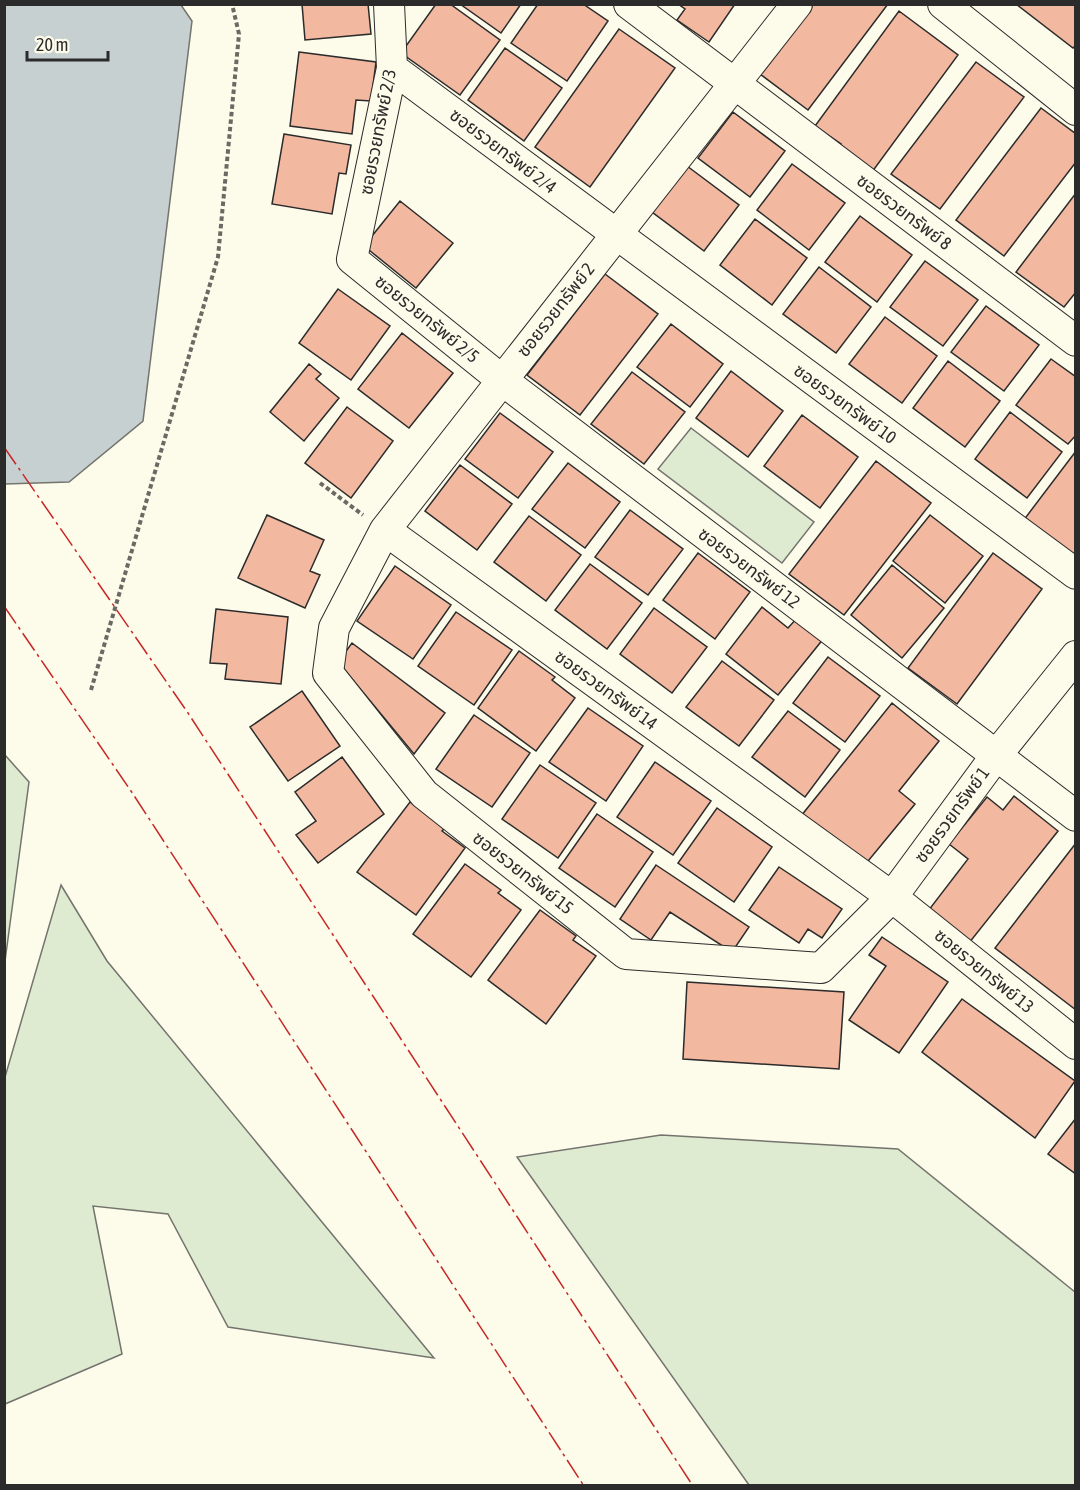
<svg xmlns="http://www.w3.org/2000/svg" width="1080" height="1490" viewBox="0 0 1080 1490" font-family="'Asap Condensed','Noto Sans Thai',sans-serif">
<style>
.green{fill:#deebd1;stroke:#74746e;stroke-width:1.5}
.water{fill:#c7d0d0;stroke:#74746e;stroke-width:1.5}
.building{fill:#f2b8a0;stroke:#2b2b2b;stroke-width:1.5}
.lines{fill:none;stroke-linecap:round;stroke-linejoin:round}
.minor-casing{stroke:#2b2b2b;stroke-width:32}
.path{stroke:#6a6964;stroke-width:4;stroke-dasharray:4.5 3;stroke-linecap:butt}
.minor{stroke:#fdfbea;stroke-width:30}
.power{stroke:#c62828;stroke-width:1.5;stroke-dasharray:21 4.5 3 4.5;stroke-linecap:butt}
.labels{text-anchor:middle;stroke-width:4.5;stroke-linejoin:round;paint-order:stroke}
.street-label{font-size:18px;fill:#2b2b2b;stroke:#fdfbea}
</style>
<rect width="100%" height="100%" fill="#fdfbea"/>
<!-- green -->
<path class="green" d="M691 428 814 522 782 563 658 469Z
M5 755 29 782 5 961Z
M61 885 107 961 434 1358 228 1327 168 1214 93 1206 122 1354 5 1404V1077Z
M661 1135 898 1149 1075 1292V1485H749L517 1157Z"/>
<!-- water -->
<path class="water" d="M4 5H181L192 21 143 421 69 482 5 484Z"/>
<!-- building -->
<path class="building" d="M302 4H368L371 34 305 40Z
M436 4H450L500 40 460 95 401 53Z
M460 4H521L501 33Z
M538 4H583L608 21 567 81 511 43Z
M678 4H735L709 42 677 20 685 9Z
M813 4H888L808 110 760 74Z
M1016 4H1076V45L1073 48Z
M899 11 958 55 872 172 838 148 841 144 815 126Z
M619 29 675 68 590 187 535 147Z
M505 48 562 88 524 141 468 100Z
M299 52 376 62 371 101 356 100 352 134 290 126Z
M976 62 1024 97 940 209 891 174Z
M1041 108 1076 134V162L1004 256 956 220Z
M733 112 785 151 750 197 698 158Z
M284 134 351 145 346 174 339 173 332 214 272 204Z
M792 164 845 203 809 250 757 210Z
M687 166 739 205 704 251 652 212Z
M1076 193V292L1064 307 1016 272Z
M400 201 453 243 416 288 364 246Z
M860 216 912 255 877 302 825 262Z
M755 219 807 258 772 305 720 265Z
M925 261 978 300 943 346 890 307Z
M819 267 871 307 836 353 783 314Z
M605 274 658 314 580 415 527 375Z
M338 289 390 326 351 380 299 343Z
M986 306 1039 345 1004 391 951 352Z
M885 317 937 356 902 403 849 364Z
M671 324 723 364 690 407 637 367Z
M402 333 453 373 409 428 358 389Z
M1051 359 1076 377V435L1068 444 1016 405Z
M948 361 1000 401 965 447 913 408Z
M309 364 321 374 316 379 339 398 304 441 270 412Z
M731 371 783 411 748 457 696 418Z
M632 372 685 412 644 464 591 424Z
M347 407 393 441 351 498 305 463Z
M1010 412 1062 452 1027 498 975 459Z
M500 413 553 452 518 498 465 459Z
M802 415 858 457 820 508 764 466Z
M1076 451V561L1023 521Z
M876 461 931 503 844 615 789 574Z
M568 463 620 502 585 548 532 509Z
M460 465 512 504 477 550 425 511Z
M630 510 683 549 648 595 595 557Z
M267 515 324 540 310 571 320 575 305 608 238 578Z
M930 515 983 556 945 603 893 561Z
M529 516 581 555 546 601 494 562Z
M698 553 750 592 715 639 663 600Z
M993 553 1042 589 957 704 908 668Z
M590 564 642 603 607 649 555 610Z
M892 565 944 608 902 658 851 615Z
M395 566 451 605 413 659 357 621Z
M762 607 788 628 798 617 824 638 778 695 726 654Z
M654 608 707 647 672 693 620 654Z
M216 609 288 617 281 684 225 679 227 664 210 663Z
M456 612 512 650 474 705 418 666Z
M352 643 445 713 414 754 338 662Z
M519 651 555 677 552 680 575 698 536 751 478 708Z
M828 657 880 696 845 742 793 703Z
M722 661 774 700 739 746 686 707Z
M302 691 340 746 288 781 250 727Z
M892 703 939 741 899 791 915 804 864 866 801 816Z
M588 708 643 746 606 801 549 762Z
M788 711 840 750 805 797 752 757Z
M474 715 530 753 492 807 436 769Z
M342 757 384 814 318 863 296 835 316 821 295 792Z
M655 762 711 801 673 855 617 817Z
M540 765 596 803 558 858 502 819Z
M1014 796 1058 831 969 943 928 911 968 859 949 844 987 797 1003 810Z
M410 802 445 828 442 831 465 848 416 915 357 872Z
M717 808 772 847 734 902 678 863Z
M597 814 653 852 615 907 559 868Z
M1076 843V1010L995 948Z
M465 864 501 890 498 893 521 910 471 977 413 934Z
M656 865 749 927 732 952 670 912 651 940 620 919Z
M779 867 842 909 822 938 808 929 799 943 749 910Z
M540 910 576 936 573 940 596 956 546 1024 488 980Z
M882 937 948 982 899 1053 849 1020 886 966 869 955Z
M687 982 844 992 839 1069 683 1059Z
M962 999 1075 1081 1035 1138 922 1052Z
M1076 1118V1174L1048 1154Z"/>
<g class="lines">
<!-- minor casing -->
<g class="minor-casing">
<path id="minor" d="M389 4 392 68 352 259 502 380 1076 816
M629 4 1076 341
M797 4 385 530 334 628 328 673 424 794 626 954 821 968 892 897 995 757 1076 656
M943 4 1076 110
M392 68 1076 574
M385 530 892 897 1076 1044"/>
</g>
<!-- path -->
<path class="path" d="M320 483 363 515
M91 690 218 257 239 34 232 4"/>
<!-- minor -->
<use href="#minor" class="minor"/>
<!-- power -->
<path class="power" d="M4 447 188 713 693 1486
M4 606 131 791 584 1486"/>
</g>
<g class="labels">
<!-- street labels -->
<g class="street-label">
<text transform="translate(378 132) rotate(-79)" y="6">ซอยรวยทรัพย์ 2/3</text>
<text transform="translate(503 151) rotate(37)" y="6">ซอยรวยทรัพย์ 2/4</text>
<text transform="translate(904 212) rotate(37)" y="6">ซอยรวยทรัพย์ 8</text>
<text transform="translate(556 310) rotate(-52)" y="6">ซอยรวยทรัพย์ 2</text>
<text transform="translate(427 319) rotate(39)" y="6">ซอยรวยทรัพย์ 2/5</text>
<text transform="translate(845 404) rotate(36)" y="6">ซอยรวยทรัพย์ 10</text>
<text transform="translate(749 568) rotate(37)" y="6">ซอยรวยทรัพย์ 12</text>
<text transform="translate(606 690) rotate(36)" y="6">ซอยรวยทรัพย์ 14</text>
<text transform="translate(952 815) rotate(-54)" y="6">ซอยรวยทรัพย์ 1</text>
<text transform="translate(523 873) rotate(38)" y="6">ซอยรวยทรัพย์ 15</text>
<text transform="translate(984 971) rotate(39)" y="6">ซอยรวยทรัพย์ 13</text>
</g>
</g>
<!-- border -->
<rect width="1080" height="1490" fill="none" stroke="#2b2b2b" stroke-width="12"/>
<!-- scale -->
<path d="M27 51v9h81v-9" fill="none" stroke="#2b2b2b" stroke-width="3"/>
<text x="36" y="51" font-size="18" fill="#2b2b2b" stroke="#fdfbea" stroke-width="4.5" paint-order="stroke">20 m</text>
</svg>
